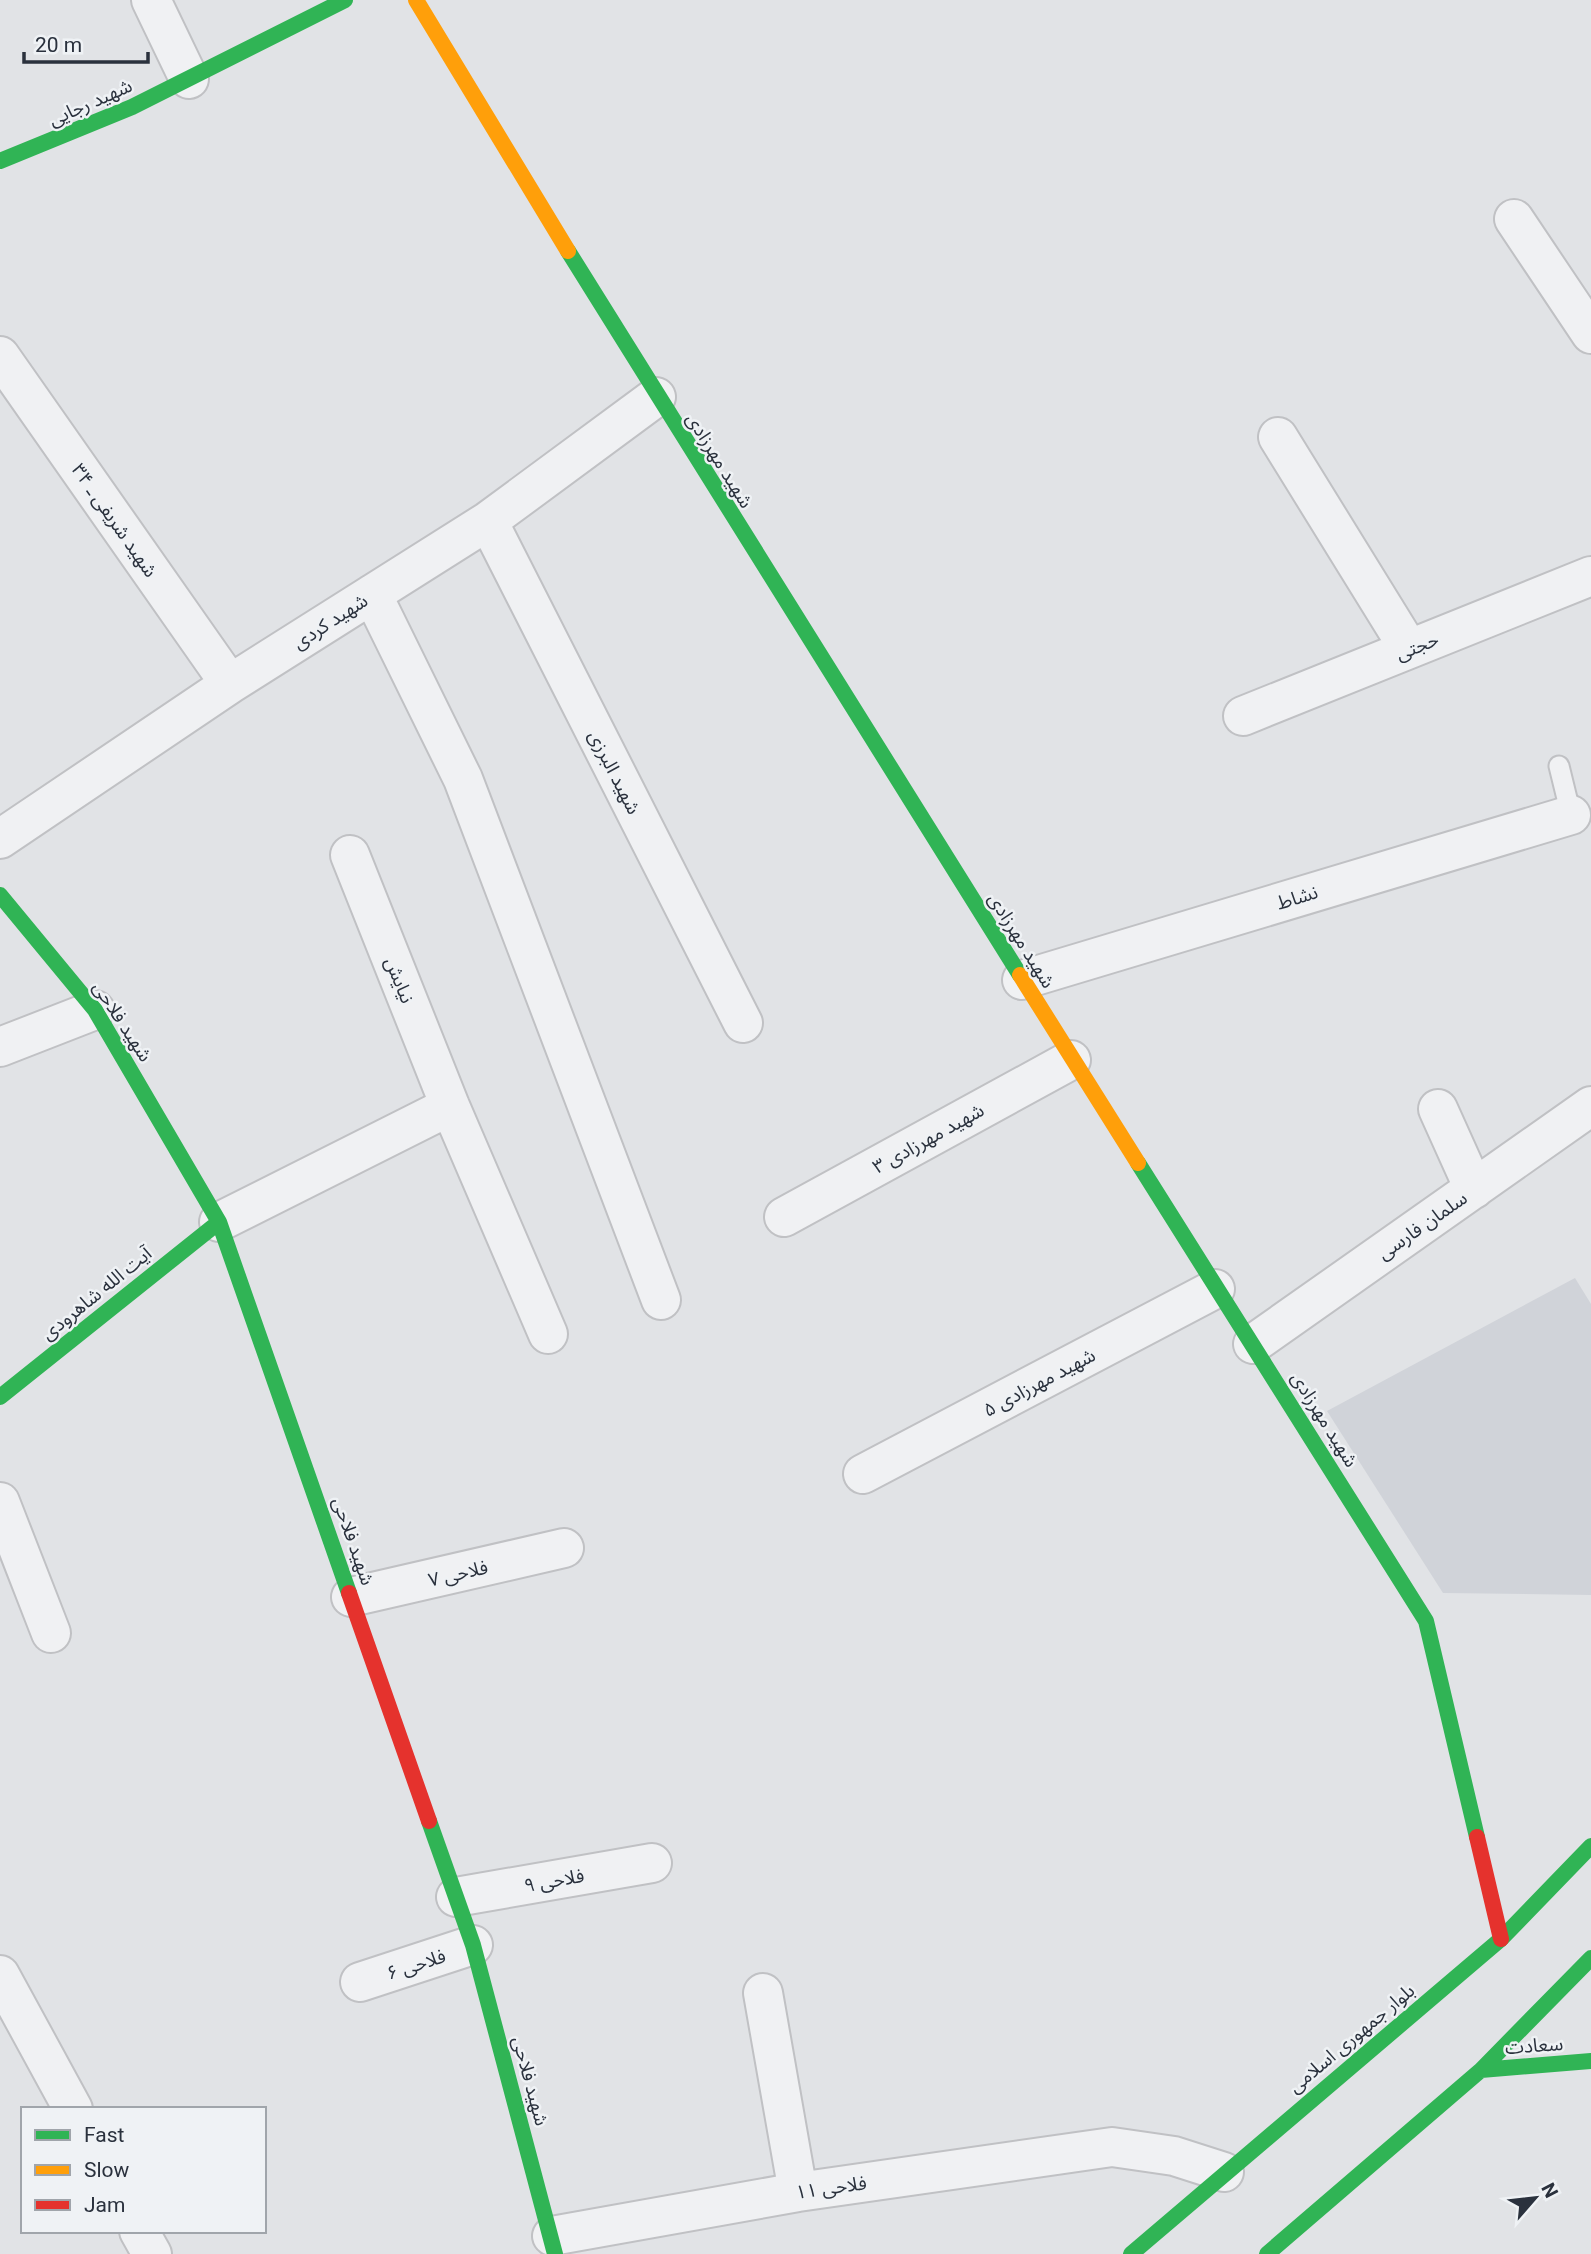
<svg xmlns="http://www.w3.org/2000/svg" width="1591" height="2254" viewBox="0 0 1591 2254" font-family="Roboto,'Noto Sans Arabic',sans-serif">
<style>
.built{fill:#d0d3d9}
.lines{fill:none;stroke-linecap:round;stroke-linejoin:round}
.lane-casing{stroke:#c0c1c4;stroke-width:23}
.street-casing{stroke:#c0c1c4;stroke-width:42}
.lane{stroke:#f0f1f3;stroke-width:19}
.street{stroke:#f0f1f3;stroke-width:38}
.fast{stroke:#30b455;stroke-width:16}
.slow{stroke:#ff9f0a;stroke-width:16}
.jam{stroke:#e5322d;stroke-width:16}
.labels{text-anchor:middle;stroke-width:5;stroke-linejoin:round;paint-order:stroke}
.street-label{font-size:19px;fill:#2a313d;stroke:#eff2f5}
</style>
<rect width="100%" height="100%" fill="#e1e3e6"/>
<!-- built -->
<path class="built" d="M1575 1278 1591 1304V1595L1443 1593 1327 1411Z"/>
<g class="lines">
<!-- lane casing -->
<g class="lane-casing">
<path id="lane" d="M1559 766 1571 815"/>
</g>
<!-- street casing -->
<g class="street-casing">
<path id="street" d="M151 0 189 79
M1514 219 1591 334
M0 356 230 684
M1278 437 1409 649
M488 521 743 1023
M372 594 463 779 661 1300
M1243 716 1591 576
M0 839 230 684 488 521 656 397
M350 855 450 1106 548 1334
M1022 980 1571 815
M0 1047 95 1010
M1438 1109 1474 1189
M784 1217 1071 1060
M219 1222 450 1106
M1253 1344 1591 1106
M863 1474 1215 1289
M0 1502 51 1633
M351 1597 564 1548
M456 1897 652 1863
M0 1975 73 2109
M360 1982 473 1945
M763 1993 798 2192
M139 2231 152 2254
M552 2236 798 2192 1112 2147 1174 2156 1224 2172"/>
</g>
<!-- lane -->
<use href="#lane" class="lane"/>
<!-- street -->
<use href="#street" class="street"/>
<!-- fast -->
<path class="fast" d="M0 161 132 107 345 0
M568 251 1020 975
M0 895 95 1010 219 1222 349 1593
M1138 1163 1426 1621 1477 1837
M0 1397 219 1222
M429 1821 473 1945 555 2254
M1481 2070 1591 2061
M1131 2254 1501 1939 1591 1846
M1267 2254 1481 2070 1591 1958"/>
<!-- slow -->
<path class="slow" d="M416 0 568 251
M1020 975 1138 1163"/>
<!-- jam -->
<path class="jam" d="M349 1593 429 1821
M1477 1837 1501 1939"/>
</g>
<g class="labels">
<!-- street labels -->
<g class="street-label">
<text transform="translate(90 102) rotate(-24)" y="7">شهید رجایی</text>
<text transform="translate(720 460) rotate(58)" y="7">شهید مهرزادی</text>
<text transform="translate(115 520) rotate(55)" y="7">شهید شریفی ـ ۳۴</text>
<text transform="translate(330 621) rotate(-33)" y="7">شهید کردی</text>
<text transform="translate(1417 646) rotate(-22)" y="7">حجتی</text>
<text transform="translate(615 772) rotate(63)" y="7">شهید البرزی</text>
<text transform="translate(1297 897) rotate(-17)" y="7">نشاط</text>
<text transform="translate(1022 940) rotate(58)" y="7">شهید مهرزادی</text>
<text transform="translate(400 980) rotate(68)" y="7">نیایش</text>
<text transform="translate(123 1021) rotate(57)" y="7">شهید فلاحی</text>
<text transform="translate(928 1138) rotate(-29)" y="7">شهید مهرزادی ۳</text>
<text transform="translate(1422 1225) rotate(-35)" y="7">سلمان فارسی</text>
<text transform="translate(96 1293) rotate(-39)" y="7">آیت الله شاهرودی</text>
<text transform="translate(1039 1382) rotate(-28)" y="7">شهید مهرزادی ۵</text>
<text transform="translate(1325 1419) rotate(58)" y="7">شهید مهرزادی</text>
<text transform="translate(354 1541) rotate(71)" y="7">شهید فلاحی</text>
<text transform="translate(458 1573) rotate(-13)" y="7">فلاحی ۷</text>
<text transform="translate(554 1880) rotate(-10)" y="7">فلاحی ۹</text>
<text transform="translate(416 1964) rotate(-18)" y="7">فلاحی ۶</text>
<text transform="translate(1351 2038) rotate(-40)" y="7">بلوار جمهوری اسلامی</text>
<text transform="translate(1534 2045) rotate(-4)" y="7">سعادت</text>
<text transform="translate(531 2081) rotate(75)" y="7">شهید فلاحی</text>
<text transform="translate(831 2187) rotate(-8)" y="7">فلاحی ۱۱</text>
</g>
</g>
<!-- legend -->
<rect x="21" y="2107" width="245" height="126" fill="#eff2f5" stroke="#a0a5ab" stroke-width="2"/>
<rect x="35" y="2130" width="35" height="10" fill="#30b455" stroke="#a0a5ab" stroke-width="2"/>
<text x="84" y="2142" font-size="21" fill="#2a313d">Fast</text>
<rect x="35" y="2165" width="35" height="10" fill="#ff9f0a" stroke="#a0a5ab" stroke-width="2"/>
<text x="84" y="2177" font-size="21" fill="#2a313d">Slow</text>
<rect x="35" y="2200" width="35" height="10" fill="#e5322d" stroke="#a0a5ab" stroke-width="2"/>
<text x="84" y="2212" font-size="21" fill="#2a313d">Jam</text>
<!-- north arrow -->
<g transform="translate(1535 2198) rotate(62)" stroke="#eff2f5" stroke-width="5" paint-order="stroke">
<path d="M0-5L12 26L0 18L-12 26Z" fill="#2a313d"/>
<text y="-10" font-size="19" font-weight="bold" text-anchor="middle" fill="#2a313d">N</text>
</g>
<!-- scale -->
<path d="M24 52v10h124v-10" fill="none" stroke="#2a313d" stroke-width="3.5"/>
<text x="35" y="52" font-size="21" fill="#2a313d" stroke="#eff2f5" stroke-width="5" paint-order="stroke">20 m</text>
</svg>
